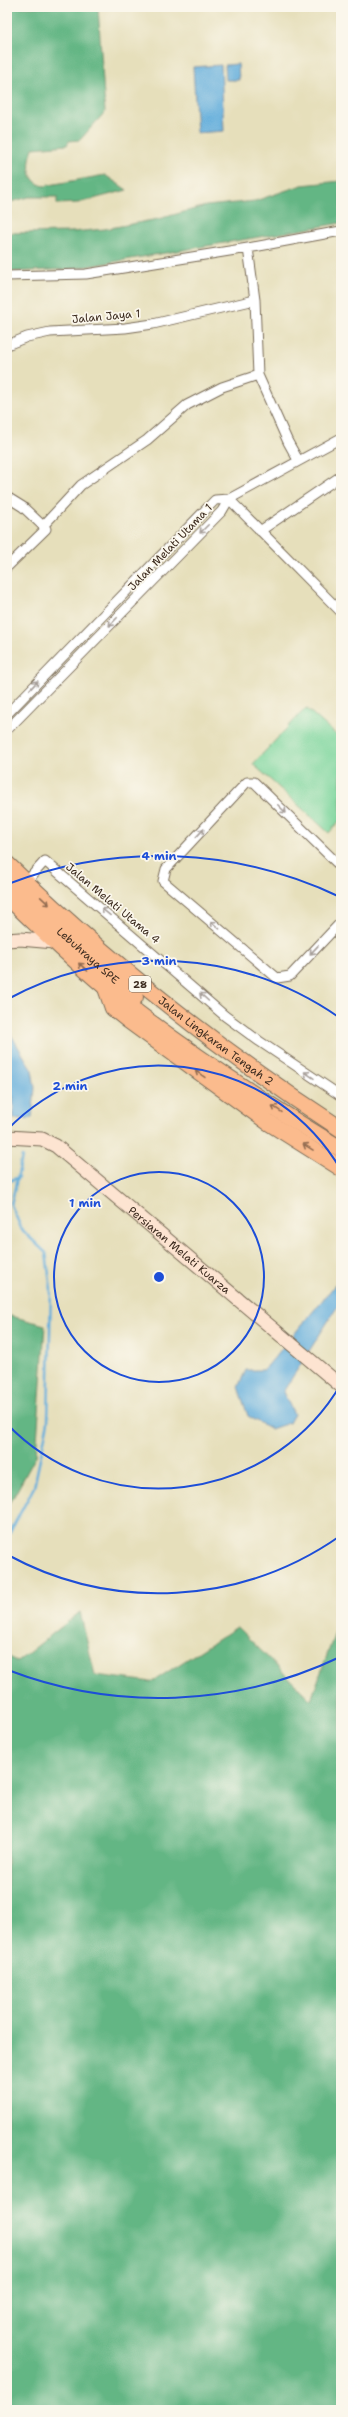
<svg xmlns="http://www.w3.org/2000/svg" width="348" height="2417" viewBox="0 0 348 2417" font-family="'Shantell Sans',sans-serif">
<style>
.green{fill:#7bd59c;stroke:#5b805d}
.forest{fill:#64b684;stroke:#507051}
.water{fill:#64aedc;stroke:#506c7d}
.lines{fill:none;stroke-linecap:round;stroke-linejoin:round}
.stream{stroke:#64aedc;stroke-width:2.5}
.street-casing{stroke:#776955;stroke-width:11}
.secondary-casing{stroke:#776955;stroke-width:15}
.highway-casing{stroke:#776955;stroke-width:18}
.street{stroke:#fff;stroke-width:9}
.secondary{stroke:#fde4d1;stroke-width:13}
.highway{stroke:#fbbb8d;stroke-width:16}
.oneway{stroke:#a79f9a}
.oneway2{stroke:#916b50}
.ring{fill:none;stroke:#1d4ed8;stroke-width:2}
.labels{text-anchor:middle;stroke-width:3.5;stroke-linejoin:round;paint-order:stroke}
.shield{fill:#fbf7ec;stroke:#75685c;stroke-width:1}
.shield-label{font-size:10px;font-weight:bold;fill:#3b2a1e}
.street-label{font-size:11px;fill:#3b2a1e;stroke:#fbf7ec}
.centre{fill:#1d4ed8;stroke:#fbf7ec;stroke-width:2}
.ring-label{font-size:12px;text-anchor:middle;font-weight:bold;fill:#1d4ed8;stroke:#fbf7ec;stroke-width:3.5;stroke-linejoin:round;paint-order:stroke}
</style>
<rect width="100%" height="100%" fill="#fbf7ec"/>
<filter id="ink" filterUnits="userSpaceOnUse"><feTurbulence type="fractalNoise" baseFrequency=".025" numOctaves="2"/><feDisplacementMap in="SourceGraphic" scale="8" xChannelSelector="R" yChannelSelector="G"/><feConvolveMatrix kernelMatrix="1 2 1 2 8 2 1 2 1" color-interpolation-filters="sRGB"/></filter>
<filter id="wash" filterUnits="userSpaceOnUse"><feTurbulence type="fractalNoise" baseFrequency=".012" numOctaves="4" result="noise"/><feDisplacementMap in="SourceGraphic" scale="16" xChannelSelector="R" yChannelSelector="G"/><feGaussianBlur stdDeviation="0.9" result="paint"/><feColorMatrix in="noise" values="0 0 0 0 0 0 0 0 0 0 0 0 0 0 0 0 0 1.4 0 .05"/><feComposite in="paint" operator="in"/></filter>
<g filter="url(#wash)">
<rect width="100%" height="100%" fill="#e6dfbb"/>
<!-- green -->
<path class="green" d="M306 708 341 739V819L329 833 253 764Z"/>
<!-- forest -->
<path class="forest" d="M7 7H98L105 112 80 140 69 141 67 145 33 148C28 163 26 181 44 186L105 175 127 190 78 203 57 204V197H29L7 203Z
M341 181V223L72 269 7 272V233L72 232 105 229 158 219 206 206 255 201 302 185Z
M7 1315 45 1325 36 1456 7 1509Z
M80 1612 95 1675 152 1682 237 1627 311 1700 341 1616V2410H7V1655L17 1662Z"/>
<!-- water -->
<path class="water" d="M238 64 239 80H226L225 65Z
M221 65 224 131 197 133 193 67Z
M7 1028 32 1070 35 1088 32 1118 14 1119 13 1096H7Z
M341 1278V1301L283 1392 294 1414 289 1423 271 1429 248 1416 238 1387 246 1370H264Z"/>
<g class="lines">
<!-- stream -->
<path class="stream" d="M7 1182 19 1177
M7 1538 34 1487 48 1422 51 1289 46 1253 22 1230 11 1205 22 1157"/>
</g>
</g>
<g filter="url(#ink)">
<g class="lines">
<!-- street casing -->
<g class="street-casing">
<path id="street" d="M248 248 255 300 258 375 288 442 298 460
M7 276 86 274 248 248 341 231
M7 345 27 337 50 332 125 328 153 324 255 300
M7 497 23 507 43 526
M229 499 341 612
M260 531 341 476
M7 567 46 529 43 526 81 485 147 440 187 405 222 387 258 375
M7 714 215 500 229 499 341 438
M7 730 222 511 229 499
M341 867 254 782H247L166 869 163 881 277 978 290 976 341 922
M26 882 45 861 225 1016 259 1041 341 1096"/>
</g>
<!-- secondary casing -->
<g class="secondary-casing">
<g id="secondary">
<path d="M7 940 20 939 54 942"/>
<path id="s1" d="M7 1137 42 1139 56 1146 341 1386"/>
</g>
</g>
<!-- highway casing -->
<g class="highway-casing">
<g id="highway">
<path id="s2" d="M7 864C110 964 221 1051 341 1129"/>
<path id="s3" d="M7 884 135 997"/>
<path d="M7 896C48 936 90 976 135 1011 201 1061 271 1107 341 1149"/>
<path d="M106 988 113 1008 128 1020 268 1122 341 1168"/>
</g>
</g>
<!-- street -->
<use href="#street" class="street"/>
<!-- secondary -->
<use href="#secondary" class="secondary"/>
<!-- highway -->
<use href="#highway" class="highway"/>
</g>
<!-- one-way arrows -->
<defs><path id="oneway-shaft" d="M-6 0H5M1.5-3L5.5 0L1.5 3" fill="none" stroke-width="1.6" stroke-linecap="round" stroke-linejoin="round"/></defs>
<g class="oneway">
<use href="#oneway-shaft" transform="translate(204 529) rotate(135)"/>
<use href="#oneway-shaft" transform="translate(113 622) rotate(134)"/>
<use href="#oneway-shaft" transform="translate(34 685) rotate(-47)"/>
<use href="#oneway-shaft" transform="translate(282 809) rotate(45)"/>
<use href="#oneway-shaft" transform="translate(200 833) rotate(-47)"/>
<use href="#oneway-shaft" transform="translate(106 912) rotate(-140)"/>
<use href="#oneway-shaft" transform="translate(215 925) rotate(-140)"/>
<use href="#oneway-shaft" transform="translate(314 950) rotate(133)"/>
<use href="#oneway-shaft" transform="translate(204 997) rotate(-138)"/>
<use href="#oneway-shaft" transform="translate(309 1075) rotate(-146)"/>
</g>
<g class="oneway2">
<use href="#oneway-shaft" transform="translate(45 901) rotate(43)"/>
<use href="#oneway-shaft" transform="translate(83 967) rotate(-139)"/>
<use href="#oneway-shaft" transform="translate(200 1074) rotate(-145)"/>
<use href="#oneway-shaft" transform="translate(277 1109) rotate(-146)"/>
<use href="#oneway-shaft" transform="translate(308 1147) rotate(-148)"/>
</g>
</g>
<!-- distance rings -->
<g class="ring">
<circle cx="159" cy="1277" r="105"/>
<path d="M341 1384A211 211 0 0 1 7 1424M7 1130A211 211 0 0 1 341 1170"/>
<path d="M340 1536A316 316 0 0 1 8 1555M8 999A316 316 0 0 1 340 1018"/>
<path d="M340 1657A421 421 0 0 1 8 1670M8 884A421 421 0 0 1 340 897"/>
</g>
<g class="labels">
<!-- shield labels -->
<rect class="shield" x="129" y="976" width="22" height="16" rx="3"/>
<g class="shield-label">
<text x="140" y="988">28</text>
</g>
<!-- street labels -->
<g class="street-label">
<text transform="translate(106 316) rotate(-5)" y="4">Jalan Jaya 1</text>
<text transform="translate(170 547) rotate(-46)" y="4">Jalan Melati Utama 1</text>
<text transform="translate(113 903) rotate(40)" y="4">Jalan Melati Utama 4</text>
<text dy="4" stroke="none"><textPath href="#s3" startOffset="108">Lebuhraya SPE</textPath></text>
<text dy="4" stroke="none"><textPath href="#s2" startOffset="274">Jalan Lingkaran Tengah 2</textPath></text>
<text dy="4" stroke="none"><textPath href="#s1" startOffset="212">Persiaran Melati Kuarza</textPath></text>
</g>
</g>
<circle cx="159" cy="1277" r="6" class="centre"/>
<g class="ring-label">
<text x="159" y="860">4 min</text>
<text x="159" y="965">3 min</text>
<text x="70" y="1090">2 min</text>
<text x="85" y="1207">1 min</text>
</g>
<!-- margin -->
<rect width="348" height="2417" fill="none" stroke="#fbf7ec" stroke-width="24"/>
</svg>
